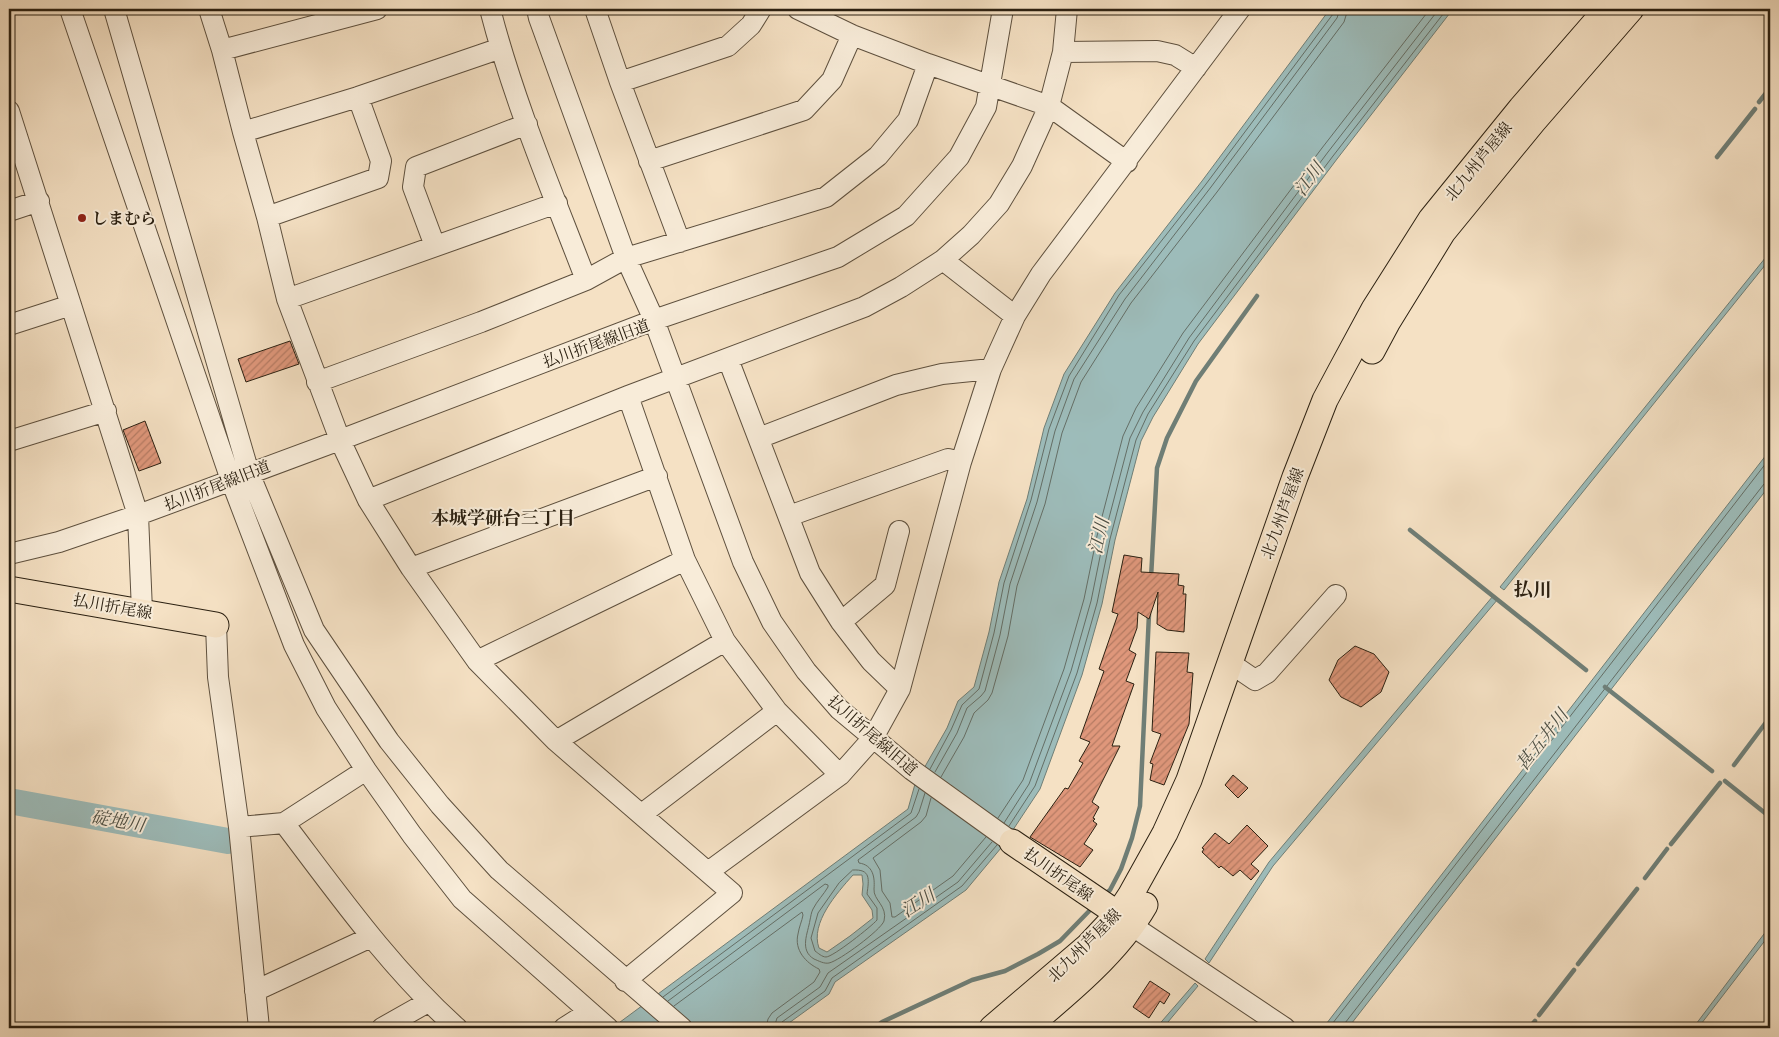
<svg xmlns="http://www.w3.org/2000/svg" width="1779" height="1037" viewBox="0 0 1779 1037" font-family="'IM FELL Double Pica','Noto Serif JP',serif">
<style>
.water{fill:#9dbcba;stroke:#6f7e76;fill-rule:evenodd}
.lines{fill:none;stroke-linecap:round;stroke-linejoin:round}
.shore{stroke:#646e66;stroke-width:1}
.stream{stroke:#6f7e76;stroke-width:4.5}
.river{stroke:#9dbcba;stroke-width:26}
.building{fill:url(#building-hatch);stroke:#2b2011}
.minor-casing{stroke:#5e503e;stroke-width:22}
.major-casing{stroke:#2b2011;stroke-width:27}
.minor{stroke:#f8ecd9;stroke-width:20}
.major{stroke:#f5e1c4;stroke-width:25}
.poi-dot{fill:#8f2418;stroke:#f8ecd9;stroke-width:2}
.labels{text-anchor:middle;stroke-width:4;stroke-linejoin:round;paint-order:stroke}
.street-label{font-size:16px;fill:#2b2011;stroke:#f8ecd9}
.poi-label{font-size:16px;font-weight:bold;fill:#2b2011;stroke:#f8ecd9;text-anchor:start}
.water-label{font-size:18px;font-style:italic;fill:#4d4f44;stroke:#f8ecd9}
.neighbourhood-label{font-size:18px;font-weight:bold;fill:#2b2011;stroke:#f8ecd9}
.quarter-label{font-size:19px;font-weight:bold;fill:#2b2011;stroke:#f8ecd9}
</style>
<defs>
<pattern id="building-hatch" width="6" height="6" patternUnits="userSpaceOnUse" patternTransform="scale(1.25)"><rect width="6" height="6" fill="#df977b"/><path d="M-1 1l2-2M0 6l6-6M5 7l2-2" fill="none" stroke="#b57b63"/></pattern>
</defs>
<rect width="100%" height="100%" fill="#f5e1c4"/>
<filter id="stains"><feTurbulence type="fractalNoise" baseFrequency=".004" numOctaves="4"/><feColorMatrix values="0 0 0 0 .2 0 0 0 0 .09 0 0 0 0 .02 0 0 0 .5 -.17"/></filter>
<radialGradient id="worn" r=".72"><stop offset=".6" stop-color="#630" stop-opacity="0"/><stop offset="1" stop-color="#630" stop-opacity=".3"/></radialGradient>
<!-- water -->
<path class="water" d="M1330 9H1453L1337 159 1198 344 1153 417 1141 441 1115 540 1102 604 1082 675 1040 789 1001 848 966 890 835 982 829 994 782 1028H612L908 809 915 784 947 728 958 701 974 687 989 632 999 582 1027 499 1044 428 1064 374 1115 293 1202 181ZM853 875H862L863 884 862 895 872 910 873 918 850 936 827 952 819 948C810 923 837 893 853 875Z
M1770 252V259L1504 590 1500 587Z
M1770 450V485L1348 1028H1323Z
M1493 596 1498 599 1273 866 1209 963 1205 959 1269 862Z
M1770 926V934L1698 1028H1693Z
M1195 983 1198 986 1163 1028H1156Z"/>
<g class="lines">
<!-- shore -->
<path class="shore" d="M930 769 951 730 962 705 979 689 994 633 1004 583 1031 500 1049 429 1069 376 1119 295 1206 184 1333 14 1334 9
M935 772 957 733 967 708 981 696 985 691 1000 635 1010 584 1037 502 1055 431 1074 379 1125 299 1211 187 1337 18 1340 9
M941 777 964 737 974 713 988 700 992 693 1008 636 1017 586 1045 504 1062 433 1081 382 1131 303 1217 192 1344 22 1348 9
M931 798 926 816 921 822 873 858 880 870 882 891 890 903 892 917H895L953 876 986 837
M998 818 1023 780 1064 669 1084 599 1097 536 1123 436 1136 408 1183 333 1322 148 1430 9
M1004 823 1029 784 1071 671 1091 601 1104 537 1130 438 1143 412 1189 338 1328 152 1439 9
M1009 826 1035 786 1077 673 1097 603 1110 539 1136 440 1148 414 1194 341 1333 156 1447 9
M853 870C871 869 869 879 867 894L877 908V920C872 926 833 957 826 957 822 957 818 953 815 951L811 938 818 913 839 883Z
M663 997 911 813 919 789
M668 1001 825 884 828 885V887C824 894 817 901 813 909 811 913 811 916 810 920 808 933 799 950 814 959 819 961 824 964 829 963 839 961 881 930 884 921 888 906 873 900 874 889 875 877 873 865 859 863L858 860 916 817 919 812 925 793
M674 1006 802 912 803 915C802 921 799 927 798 934 794 950 806 963 819 969L820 972 814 982 772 1013 768 1019 766 1028
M774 1028 777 1018 820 987 828 973 958 882 992 842
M780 1028 782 1022 825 991 832 978 962 886 997 845
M1329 1028 1770 458
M1344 1028 1345 1023 1764 484 1770 482"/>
<!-- stream -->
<path class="stream" d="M1759 102 1770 88
M1717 157 1755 109
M1410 530 1586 670
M1151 578 1157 468 1167 438 1196 381 1257 296
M1605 687 1712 771
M1734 765 1770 717
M1725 781 1770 817
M1671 844 1720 783
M1645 878 1667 849
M1104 895 1110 890 1121 869 1132 838 1140 806 1149 614
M1578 964 1637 889
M1539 1015 1574 970
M874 1028 882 1022 972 980 1005 971 1038 954 1060 941 1094 906
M1529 1028 1535 1021"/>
<!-- river -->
<path class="river" d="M9 801 228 841"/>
</g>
<!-- building -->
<path class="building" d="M290 341 299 364 246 382 238 359Z
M145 421 161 463 139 471 123 430Z
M1124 555 1142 558 1141 572 1179 574 1178 585 1184 586 1183 594H1186L1184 632 1167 630 1157 624 1158 592 1149 619 1138 612 1137 628 1129 650 1136 654 1126 681 1134 684 1112 746H1120L1092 802 1099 807 1093 818 1095 819 1093 821 1097 824 1084 844 1093 850 1080 867 1030 837 1065 788 1068 789 1083 763 1079 761 1090 742 1080 738 1104 671 1099 669 1118 614 1112 612Z
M1355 646 1374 654 1389 672 1381 692 1361 707 1341 697 1329 680 1338 660Z
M1156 652 1189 653 1187 672 1193 673 1189 724 1164 785 1150 780 1153 764 1150 763 1161 734 1152 731Z
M1233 775 1248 788 1238 798 1225 785Z
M1247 825 1268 846 1251 864 1259 871 1251 880 1240 870 1233 876 1221 866 1219 868 1202 852 1204 849 1202 848 1215 833 1229 844Z
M1150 981 1170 994 1164 1004 1160 1001 1149 1018 1133 1007Z"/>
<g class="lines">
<!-- minor casing -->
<g class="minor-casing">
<path id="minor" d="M70 9 231 480 294 645 326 708 366 770 412 835 462 899 608 1028
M114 9 249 473 314 630 389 741 440 805 499 870 682 1028
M209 9 222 50 243 132 267 217 287 299 340 440 368 500 411 568 477 661 556 741 732 893 625 981
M490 9C514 102 552 191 586 280
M537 9 539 18 626 258 654 320 743 562 772 622 806 671 839 709 912 770 1012 842
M595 9 620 82 680 242
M798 9 852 35 928 64 1049 106 1127 162
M222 50 377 9
M1063 52 1157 51 1175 55 1196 68
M620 82 728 46 751 25 761 9
M9 111 138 515 142 611
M243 132 358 97 501 48
M649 161 804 110 832 80 852 35
M9 211 39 201
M267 217 378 178 381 161 358 97
M435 246 413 187 416 167 527 124
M943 260 1015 316
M287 299 557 203
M9 325 71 305
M728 359 810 573 841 622 871 661 900 689
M317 382 481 322 586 280 626 258 826 197 878 156 908 120 928 64
M628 396 685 560 725 641 777 711 840 775
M759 438 896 385 942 374 991 369
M9 441 106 411
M368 500 628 396 864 307 901 287 943 260 971 235 999 204 1022 166 1049 106 1063 52 1067 9
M789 516 948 459 961 462
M9 554 59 542 138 515 340 440 654 320 838 257 906 216 959 157 986 107 1003 9
M411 568 657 476
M841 622 885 585 899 531
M216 625 218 677 239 827 259 1028
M477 661 685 560
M1230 663 1255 680 1267 673 1336 595
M556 741 725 641
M366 770 284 823C338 894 390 968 457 1028
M642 814 777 711
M239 827 284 823
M708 872 840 775 873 738 900 689 961 462 991 369 1015 316 1041 274 1240 9
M1131 925 1285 1028
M255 991 371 937
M382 1028 428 1002
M564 1028 589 1012"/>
</g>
<!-- major casing -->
<g class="major-casing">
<path id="major" d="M1372 351 1387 323 1443 232 1533 122 1631 9
M9 589 216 625
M1012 842 1118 914 1130 925
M992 1028 1088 946 1118 914 1130 896 1165 833 1189 780 1295 477 1325 400 1341 370 1374 309 1431 219 1521 108 1607 9
M1026 1028C1067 994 1118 952 1145 905"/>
</g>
<!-- minor -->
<use href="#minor" class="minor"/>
<!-- major -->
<use href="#major" class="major"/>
</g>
<!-- markers -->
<circle class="poi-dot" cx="82" cy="218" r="5"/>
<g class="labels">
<!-- street labels -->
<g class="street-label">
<text transform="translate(1478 161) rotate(-51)" y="6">北九州芦屋線</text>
<text transform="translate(596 343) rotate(-20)" y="6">払川折尾線旧道</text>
<text transform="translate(217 485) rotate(-21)" y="6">払川折尾線旧道</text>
<text transform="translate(1282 513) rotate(-70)" y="6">北九州芦屋線</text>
<text transform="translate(113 606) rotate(10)" y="6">払川折尾線</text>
<text transform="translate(873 735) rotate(41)" y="6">払川折尾線旧道</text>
<text transform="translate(1059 874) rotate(35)" y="6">払川折尾線</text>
<text transform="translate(1084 945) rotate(-45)" y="6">北九州芦屋線</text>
</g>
<!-- poi labels -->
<g class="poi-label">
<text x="92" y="224">しまむら</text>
</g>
<!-- water labels -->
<g class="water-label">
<text transform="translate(1309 179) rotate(-53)" y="6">江川</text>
<text transform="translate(1099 536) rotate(-77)" y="6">江川</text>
<text transform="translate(1542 740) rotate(-52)" y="6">甚五井川</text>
<text transform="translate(118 821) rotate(10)" y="6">碇地川</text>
<text transform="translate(918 903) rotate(-33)" y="6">江川</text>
</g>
<!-- neighbourhood labels -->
<g class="neighbourhood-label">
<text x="503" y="524">本城学研台三丁目</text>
</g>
<!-- quarter labels -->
<g class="quarter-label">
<text x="1533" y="596">払川</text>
</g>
</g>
<!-- margin -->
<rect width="1779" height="1037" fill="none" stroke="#f5e1c4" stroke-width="30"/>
<rect x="10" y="10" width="1759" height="1017" fill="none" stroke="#2b2011" stroke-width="2.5"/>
<rect x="15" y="15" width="1749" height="1007" fill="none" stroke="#2b2011"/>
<rect width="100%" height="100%" filter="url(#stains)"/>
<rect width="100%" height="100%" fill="url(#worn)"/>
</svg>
